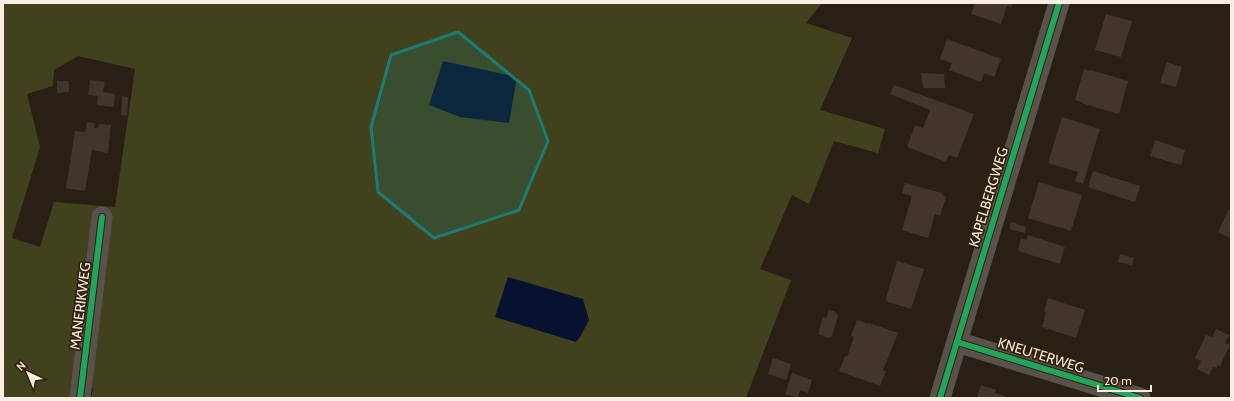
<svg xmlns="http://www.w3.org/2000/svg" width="1234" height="401" viewBox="0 0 1234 401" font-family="Cabin,sans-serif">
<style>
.green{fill:#41411e;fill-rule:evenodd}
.water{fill:#071231}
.building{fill:#413629}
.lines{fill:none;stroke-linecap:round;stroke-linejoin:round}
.minor{stroke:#59524c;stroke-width:21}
.cycleway-casing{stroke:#32200b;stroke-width:8}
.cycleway{stroke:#20a55d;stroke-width:6}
.marked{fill:#1b7c74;fill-opacity:0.2;stroke:#1b7c74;stroke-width:3;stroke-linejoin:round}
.labels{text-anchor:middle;stroke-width:3.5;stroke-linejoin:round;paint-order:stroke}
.street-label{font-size:14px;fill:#faede1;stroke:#32200b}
</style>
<rect width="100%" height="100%" fill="#291f14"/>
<!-- green -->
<path class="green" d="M3 3H822L806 23 852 38 820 110 885 129 878 153 834 141 809 204 792 195 760 269 791 280 746 398H91L93 388 78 385 75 398H3ZM78 56 135 69 115 207 54 202 40 247 12 238 40 147 27 94 53 86 54 70Z"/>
<!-- water -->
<path class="water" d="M443 61 517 77 509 123 460 117 429 105Z
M508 277 583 299 589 320 580 337 576 342 495 317Z"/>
<!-- building -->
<path class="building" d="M975 3H1013L1011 7 1007 6 1001 24 971 14Z
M1106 14 1132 21 1121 57 1095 50Z
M947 39 1001 59 994 77 984 73 981 82 949 70 952 63 940 59Z
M1167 62 1182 67 1176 87 1160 83Z
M1084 69 1090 71 1091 70 1128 81 1119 114 1081 103 1082 102 1075 100Z
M921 73 944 74 945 88H923Z
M90 80 105 82 103 92 115 94 114 107 97 105 98 96 88 95Z
M57 81H69V92L57 93Z
M894 85 974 114 957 158 949 155 946 162 907 147 915 125 923 128 930 110 890 94Z
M122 96 128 97 127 116 121 115Z
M1062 117 1100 129 1083 184 1075 181 1078 172 1048 163Z
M87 122 95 123 94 128H98L99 124 111 125 108 153 92 150 85 191 66 188 75 131 85 132Z
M1155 140 1185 150 1181 165 1150 156Z
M1093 171 1140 186 1135 202 1088 187Z
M1039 182 1082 195 1071 231 1028 218Z
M905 183 942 193V195L946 197 940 216 935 214 928 238 902 230 912 196 902 193Z
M1229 209H1231V235L1230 238 1218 232Z
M1011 222 1026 227 1025 233 1009 229Z
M1028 235 1065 247 1060 264 1018 251 1021 238 1026 240Z
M1120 254 1134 258 1132 265 1118 262Z
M897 261 924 269 911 309 885 301Z
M1048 298 1085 310 1076 338 1042 327 1046 312 1044 311Z
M829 310 836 312 838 316 832 336 828 338 818 334 823 317 826 318Z
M857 320 868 324 869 323 898 333 883 370 886 371 880 386 839 371 845 356 847 357 854 337 851 336Z
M1216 329 1229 335 1225 343 1230 345 1220 366 1218 365 1216 368 1213 367 1209 375 1197 369 1201 361 1195 358 1206 335 1212 337Z
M773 358 791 364 786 380 768 374Z
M792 373 812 380 808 393 800 390 798 398 785 394Z
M981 385 996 390 995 393 1011 398H977Z"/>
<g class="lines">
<!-- minor -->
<path class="minor" d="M957 342 1140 398
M80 398 102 217
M940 398 1059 3"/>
<!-- cycleway casing -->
<g class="cycleway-casing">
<path id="cycleway" d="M957 342 1140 398
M80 398 102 217
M940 398 1059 3"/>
</g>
<!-- cycleway -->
<use href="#cycleway" class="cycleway"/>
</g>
<!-- marked area -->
<path class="marked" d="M458 32 529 90 548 141 519 210 434 238 378 192 371 127 391 55Z"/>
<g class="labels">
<!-- street labels -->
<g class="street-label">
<text transform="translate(988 197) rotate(-73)" y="5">KAPELBERGWEG</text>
<text transform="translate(80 306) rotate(-83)" y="5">MANERIKWEG</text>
<text transform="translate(1041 355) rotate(17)" y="5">KNEUTERWEG</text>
</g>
</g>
<!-- border -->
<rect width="1234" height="401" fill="none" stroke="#faede1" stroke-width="8"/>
<!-- north arrow -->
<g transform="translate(28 373) rotate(316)" stroke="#32200b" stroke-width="3" paint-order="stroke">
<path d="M0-3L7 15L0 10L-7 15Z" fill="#faede1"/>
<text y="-6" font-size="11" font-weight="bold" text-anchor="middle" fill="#faede1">N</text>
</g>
<!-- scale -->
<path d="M1098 385v6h53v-6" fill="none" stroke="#faede1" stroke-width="2"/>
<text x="1104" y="385" font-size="12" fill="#faede1" stroke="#32200b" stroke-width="3" paint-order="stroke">20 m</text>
</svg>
